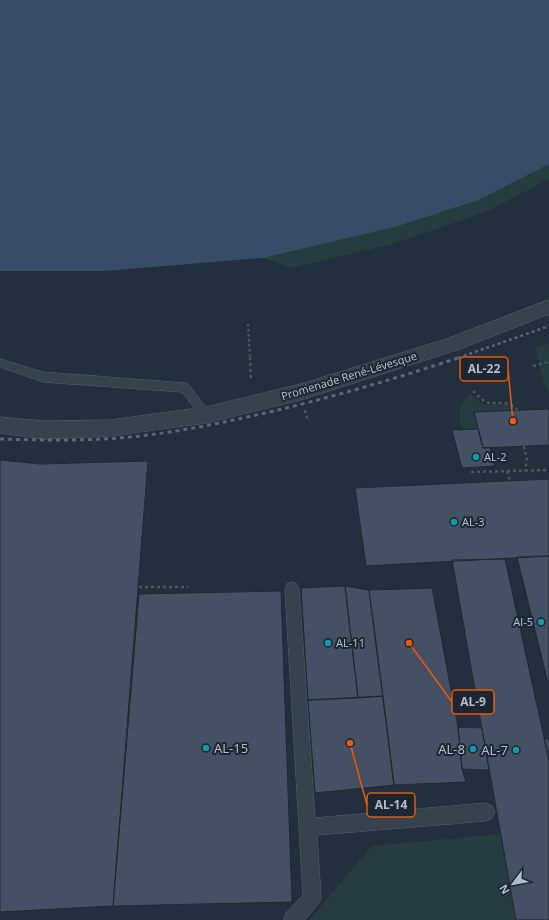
<svg xmlns="http://www.w3.org/2000/svg" width="549" height="920" viewBox="0 0 549 920" font-family="'Noto Sans',sans-serif">
<style>
.green{fill:#263c3f}
.water{fill:#394c67}
.building{fill:#455162;stroke:#1f2835}
.lines{fill:none;stroke-linecap:round;stroke-linejoin:round}
.service-casing{stroke:#565f6c;stroke-width:1}
.minor-casing{stroke:#565f6c;stroke-width:1}
.path-far1{stroke:#44595c;stroke-width:2;stroke-dasharray:2.5 2.5;stroke-linecap:butt}
.path{stroke:#44595c;stroke-width:2.5;stroke-dasharray:3 3;stroke-linecap:butt}
.service{fill:#38414e;fill-rule:evenodd}
.minor{fill:#38414e;fill-rule:evenodd}
.rail-far1{stroke:#5a6575;stroke-width:2.5;stroke-dasharray:3 3;stroke-linecap:butt}
.rail{stroke:#5a6575;stroke-width:3;stroke-dasharray:4 4;stroke-linecap:butt}
.culture-dot{fill:#0f9aa8;stroke:#1d2633;stroke-width:1.5}
.labels{text-anchor:middle;stroke-width:4;stroke-linejoin:round;paint-order:stroke}
.street-label{font-size:11px;fill:#b4bcc9;stroke:#1d2633}
.poi-label{font-size:11px;fill:#b4bcc9;stroke:#1d2633;text-anchor:start}
.near-poi-label{font-size:13px;fill:#b4bcc9;stroke:#1d2633;text-anchor:end}
.leader{fill:none;stroke:#e8590c;stroke-width:1.5}
.callout-dot{fill:#e8590c;stroke:#1d2633;stroke-width:1.5}
.callout{fill:#1d2633;stroke:#e8590c;stroke-width:1.5}
.callout-label{font-size:12px;text-anchor:middle;font-weight:bold;fill:#b4bcc9}
</style>
<rect width="100%" height="100%" fill="#242f3e"/>
<!-- green -->
<path class="green" d="M549 164V179L486 212 392 244 293 268 263 258 395 227 479 200Z
M549 343V392L543 381 536 348Z
M471 394 483 404 509 405 515 411 478 429 462 430C458 412 457 406 471 394Z
M500 834 516 920H309L372 846Z"/>
<!-- water -->
<path class="water" d="M0 0H549V164L479 200 395 227 263 258 105 271H0Z"/>
<!-- building -->
<path class="building" d="M549 409V445L483 448 474 412Z
M478 429 483 448 490 447 495 466 462 468 452 430Z
M0 460 40 464 148 461 113 906 0 912Z
M549 479V556L366 566 355 488Z
M549 556V687L517 557Z
M505 559 549 760V920H516L452 560Z
M345 586 358 698 308 700 301 588Z
M345 586 369 590 383 696 358 698Z
M432 588 458 727 462 769 466 782 394 785 369 590Z
M281 591 292 902 113 906 139 594Z
M383 696 394 785 315 793 308 700Z
M458 727 482 728 489 770 462 769Z
M544 739H549V760Z"/>
<g class="lines">
<!-- service casing -->
<g class="service-casing">
<path id="service" d="M0 359 43 372 185 383 189 385 212 415 210 418 206 420 202 418 182 392 43 382 0 367Z
M292 582 297 584 299 589 315 818 486 803 492 806 495 812 492 818 486 821 317 835 321 898 318 904 305 920H284L286 913 303 895 285 589 287 584Z"/>
</g>
<!-- minor casing -->
<g class="minor-casing">
<path id="minor" d="M549 300V314L460 349 301 400 206 423 110 436 44 439 0 433V417L44 421 110 420 206 407 301 384 446 339Z"/>
</g>
<!-- path-far1 -->
<path class="path-far1" d="M248 324 250 358"/>
<!-- path -->
<path class="path" d="M250 357 251 380
M533 366 549 362
M473 391 485 402C498 405 509 399 518 411
M305 410 307 419
M524 446 527 460 525 471
M507 471 510 481
M471 472 549 470
M139 587H188"/>
<!-- service -->
<use href="#service" class="service"/>
<!-- minor -->
<use href="#minor" class="minor"/>
<!-- rail-far1 -->
<path class="rail-far1" d="M458 358 549 326"/>
<!-- rail -->
<path class="rail" d="M0 439C39 440 79 441 118 438 172 434 226 422 278 410 340 395 401 377 461 357"/>
</g>
<!-- markers -->
<g class="culture-dot">
<circle cx="476" cy="457" r="4"/>
<circle cx="454" cy="522" r="4"/>
<circle cx="541" cy="622" r="4"/>
<circle cx="328" cy="643" r="4"/>
<circle cx="206" cy="748" r="4"/>
<circle cx="473" cy="749" r="4"/>
<circle cx="516" cy="750" r="4"/>
</g>
<g class="labels">
<!-- street labels -->
<g class="street-label">
<text transform="translate(349 376) rotate(-17)" y="4">Promenade René-Lévesque</text>
</g>
<!-- poi labels -->
<g class="poi-label">
<text x="484" y="461">AL-2</text>
<text x="462" y="526">AL-3</text>
<text x="533" y="626" text-anchor="end">Al-5</text>
<text x="336" y="647">AL-11</text>
</g>
<!-- near-poi labels -->
<g class="near-poi-label">
<text x="214" y="753" text-anchor="start">AL-15</text>
<text x="465" y="754">AL-8</text>
<text x="508" y="755">AL-7</text>
</g>
</g>
<!-- callouts -->
<path class="leader" d="M513 421L508 369M409 643L452 702M350 743L367 805"/>
<g class="callout-dot">
<circle cx="513" cy="421" r="4"/>
<circle cx="409" cy="643" r="4"/>
<circle cx="350" cy="743" r="4"/>
</g>
<g class="callout">
<rect x="460" y="357" width="48" height="24" rx="4"/>
<rect x="452" y="690" width="42" height="24" rx="4"/>
<rect x="367" y="793" width="48" height="24" rx="4"/>
</g>
<g class="callout-label">
<text x="484" y="373">AL-22</text>
<text x="473" y="706">AL-9</text>
<text x="391" y="809">AL-14</text>
</g>
<!-- north arrow -->
<g transform="translate(513 884) rotate(238)" stroke="#1d2633" stroke-width="3" paint-order="stroke">
<path d="M0-3L7 15L0 10L-7 15Z" fill="#b4bcc9"/>
<text y="-6" font-size="11" font-weight="bold" text-anchor="middle" fill="#b4bcc9">N</text>
</g>
</svg>
